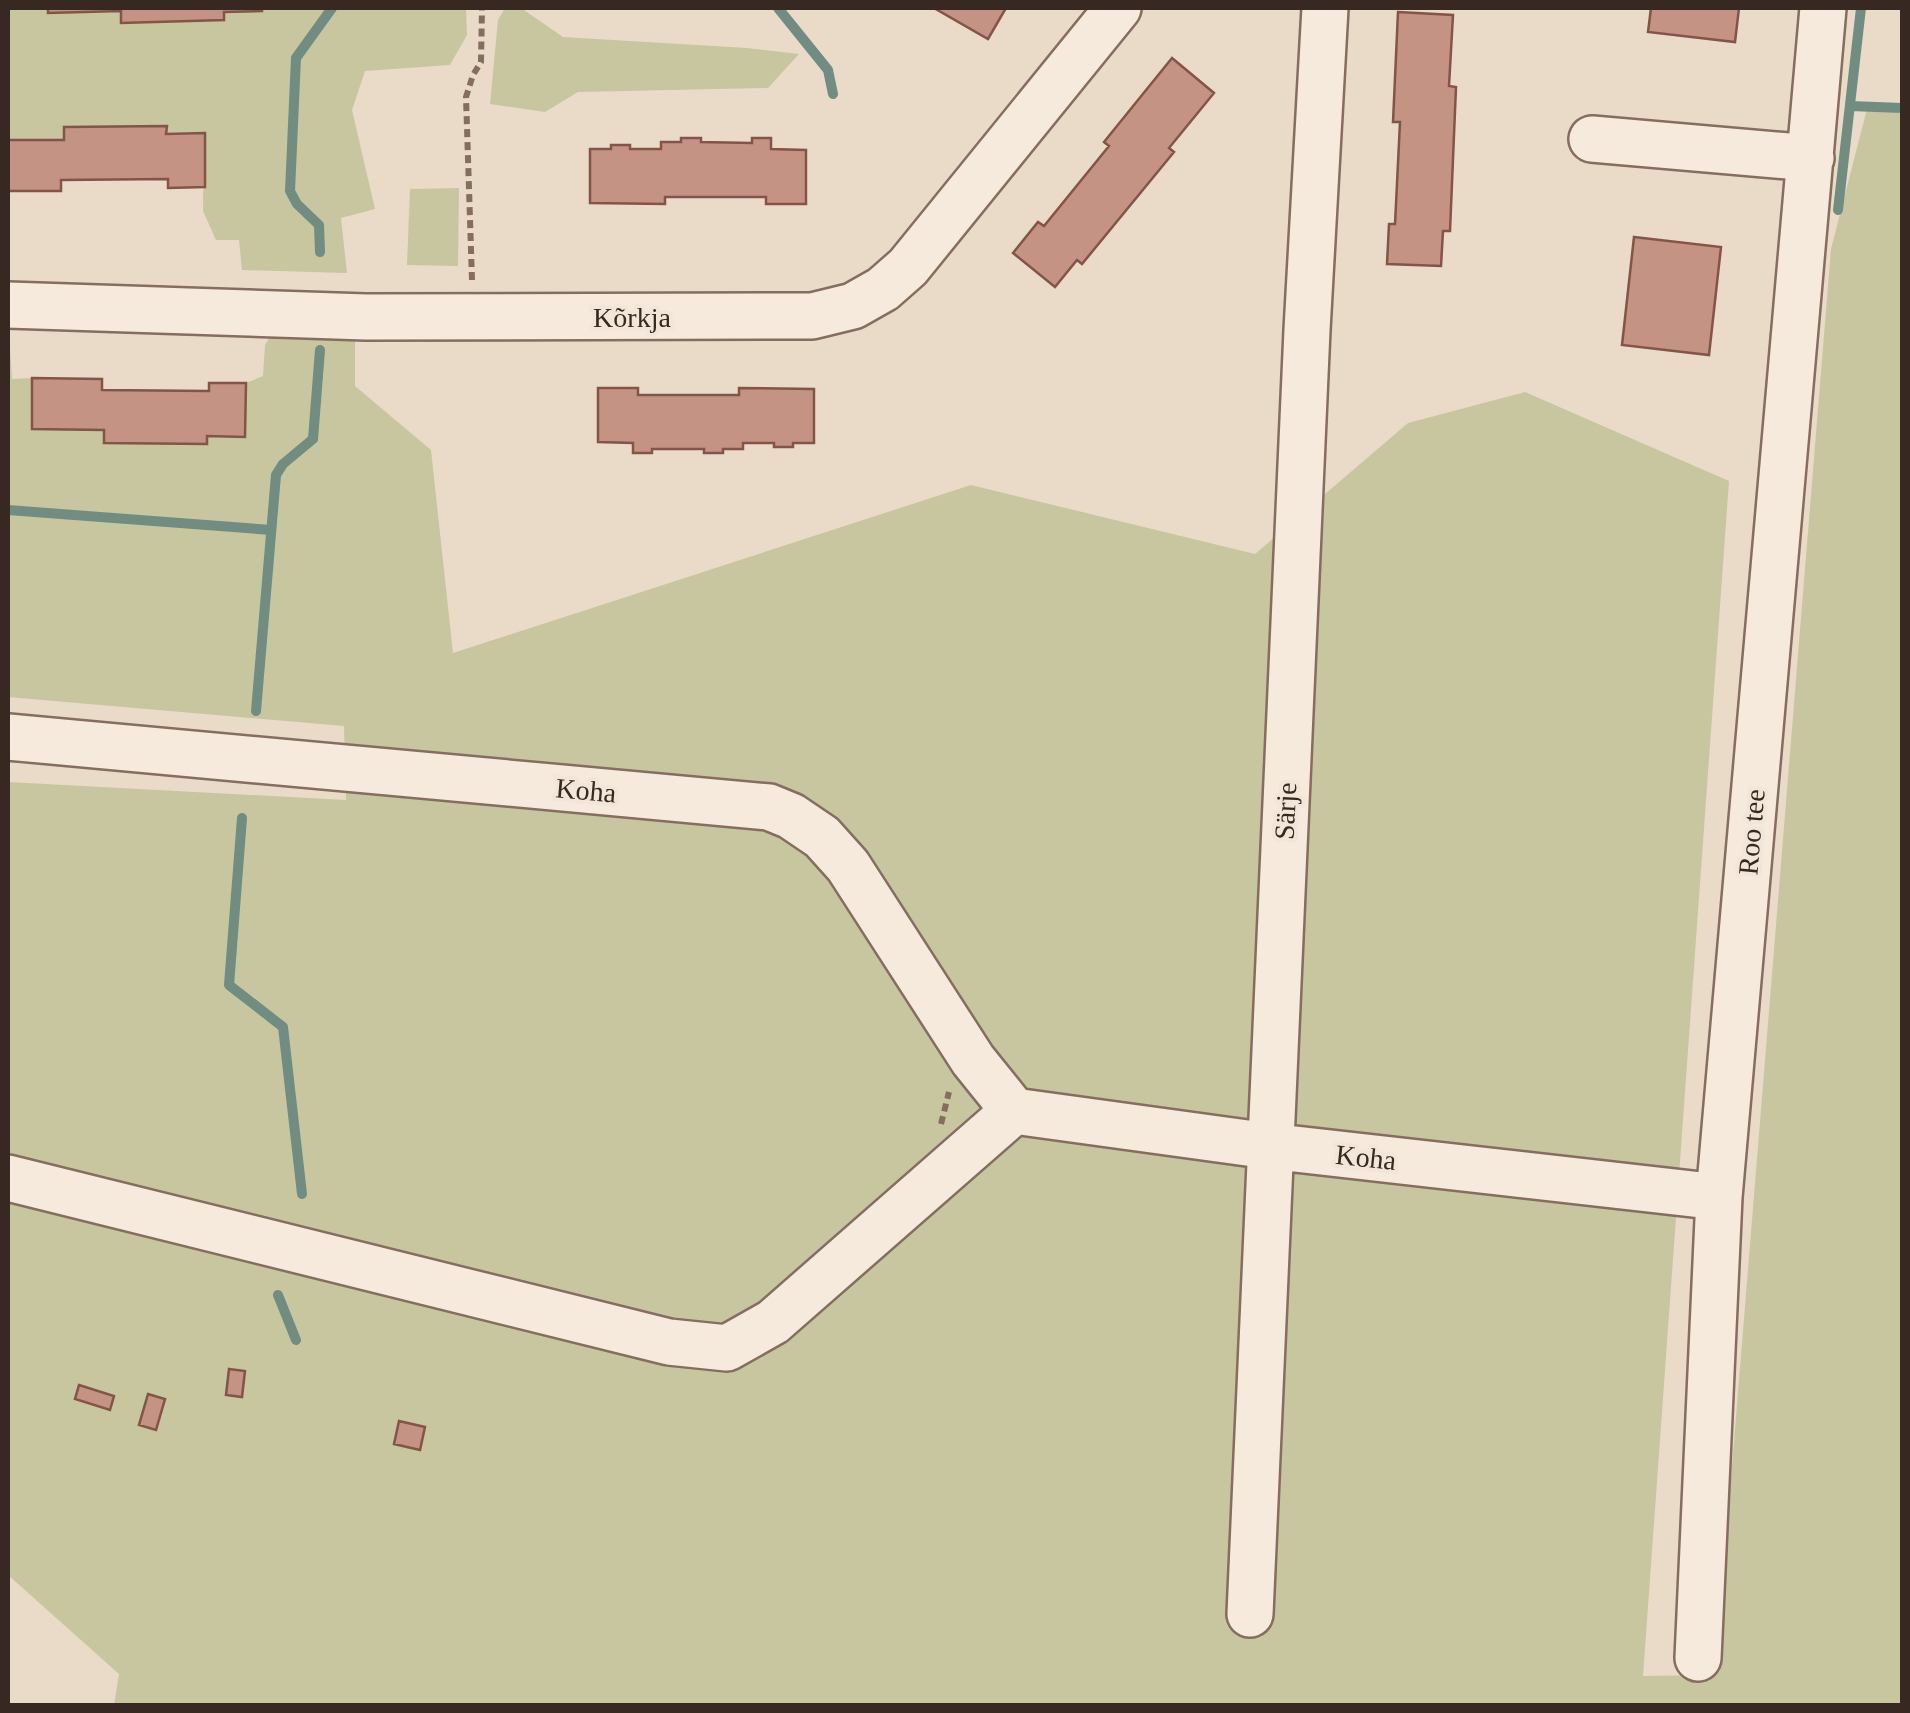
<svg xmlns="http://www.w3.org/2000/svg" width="1910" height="1713" viewBox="0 0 1910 1713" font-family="'Times New Roman',serif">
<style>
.green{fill:#c8c69e}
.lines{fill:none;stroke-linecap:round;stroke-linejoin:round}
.stream{stroke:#718d81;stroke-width:10}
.building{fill:#c49383;stroke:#825548;stroke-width:2.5}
.minor-casing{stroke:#856d60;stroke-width:50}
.path{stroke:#856d60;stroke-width:6;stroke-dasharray:8 5;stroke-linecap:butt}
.minor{stroke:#f6eadc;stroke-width:45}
.labels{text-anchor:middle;stroke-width:8;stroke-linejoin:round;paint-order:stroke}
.street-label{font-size:28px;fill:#372822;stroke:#f2e6d8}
</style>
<rect width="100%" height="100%" fill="#eadbc9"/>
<!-- green -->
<path class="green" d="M8 8H48V12L121 11 122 23 224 20V12L261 11 262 8H466L467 35 450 65 365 71 352 110 375 209 341 218 347 273 242 270 239 240H216L203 211 204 133 166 134V126L65 127 64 140H8Z
M505 8H521L563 37 747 48 799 54 768 88 578 92 545 112 490 104 498 20Z
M1868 105 1902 114V1705H114L119 1674 8 1575V782L346 800 344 726 8 697V347H10L12 379 32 378V429L104 430 105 443 206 444 207 436H245L246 383 263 376 265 345 275 328 355 329V386L431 450 453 653 971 485 1255 554 1408 423 1525 392 1729 481 1643 1676 1715 1675 1831 249Z
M459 188 458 266 407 265 410 189Z"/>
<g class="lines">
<!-- stream -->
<path class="stream" d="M778 8 828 70 833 94
M1850 106 1902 108
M1838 210 1861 8
M320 252 319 225 297 204 290 191 296 58 332 8
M8 510 271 530
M256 711 276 475 283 464 313 439 320 350
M242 818 229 985 283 1027 302 1194
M278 1295 296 1340"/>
</g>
<!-- building -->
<path class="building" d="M48 8H262V11L224 12V20L121 23V11L48 13Z
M934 8H1006L988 39Z
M1651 8H1739L1735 42 1648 32Z
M1398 12 1453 15 1449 86 1456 87 1450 231H1443L1441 266 1387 264 1389 224H1395L1400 122H1393Z
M1172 58 1214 93 1169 148 1174 152 1082 264 1077 260 1055 287 1013 253 1038 222 1044 226 1109 146 1104 142Z
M167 126 166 134 205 133V187L168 188V179L61 180V191H8V140H64V127Z
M681 138H701V142L752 143V138H771V149L806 150V204H766V197H665V204L590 203V149H611V145H630V149H661V142H681Z
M1634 237 1721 247 1709 355 1622 345Z
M32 378 102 379V390L209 391V383H246L245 437 207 436V444L104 443V430L32 429Z
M598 388H638V395H739V388L814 389V443H793V447H774V443H743V449H723V453H704V449H652V453H633V443L598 442Z
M229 1369 245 1371 242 1397 226 1395Z
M79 1385 114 1396 110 1410 75 1399Z
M148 1394 165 1399 156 1430 139 1425Z
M399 1421 425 1427 420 1450 394 1444Z"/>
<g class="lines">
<!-- minor casing -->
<g class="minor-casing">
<path id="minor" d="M1592 139 1811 158
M8 305 366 317 812 316 853 306 883 289 908 267 1118 8
M8 737 769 807 791 816 822 837 848 866 973 1060 1014 1111
M8 1178 669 1342 727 1348 773 1322 1014 1111 1269 1146 1719 1197
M1250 1614 1307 330 1325 8
M1698 1658 1719 1197 1823 8"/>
</g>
<!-- path -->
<path class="path" d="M472 280 466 97 473 75 481 62 482 8
M941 1124 949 1092"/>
<!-- minor -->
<use href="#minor" class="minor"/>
</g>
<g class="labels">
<!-- street labels -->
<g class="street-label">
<text x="632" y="327">Kõrkja</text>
<text transform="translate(586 790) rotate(5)" y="10">Koha</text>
<text transform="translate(1285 811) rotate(-87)" y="10">Särje</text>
<text transform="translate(1751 832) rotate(-85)" y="10">Roo tee</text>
<text transform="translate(1366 1157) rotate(6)" y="10">Koha</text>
</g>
</g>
<!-- border -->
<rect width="1910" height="1713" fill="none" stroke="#372822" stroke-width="20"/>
</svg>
